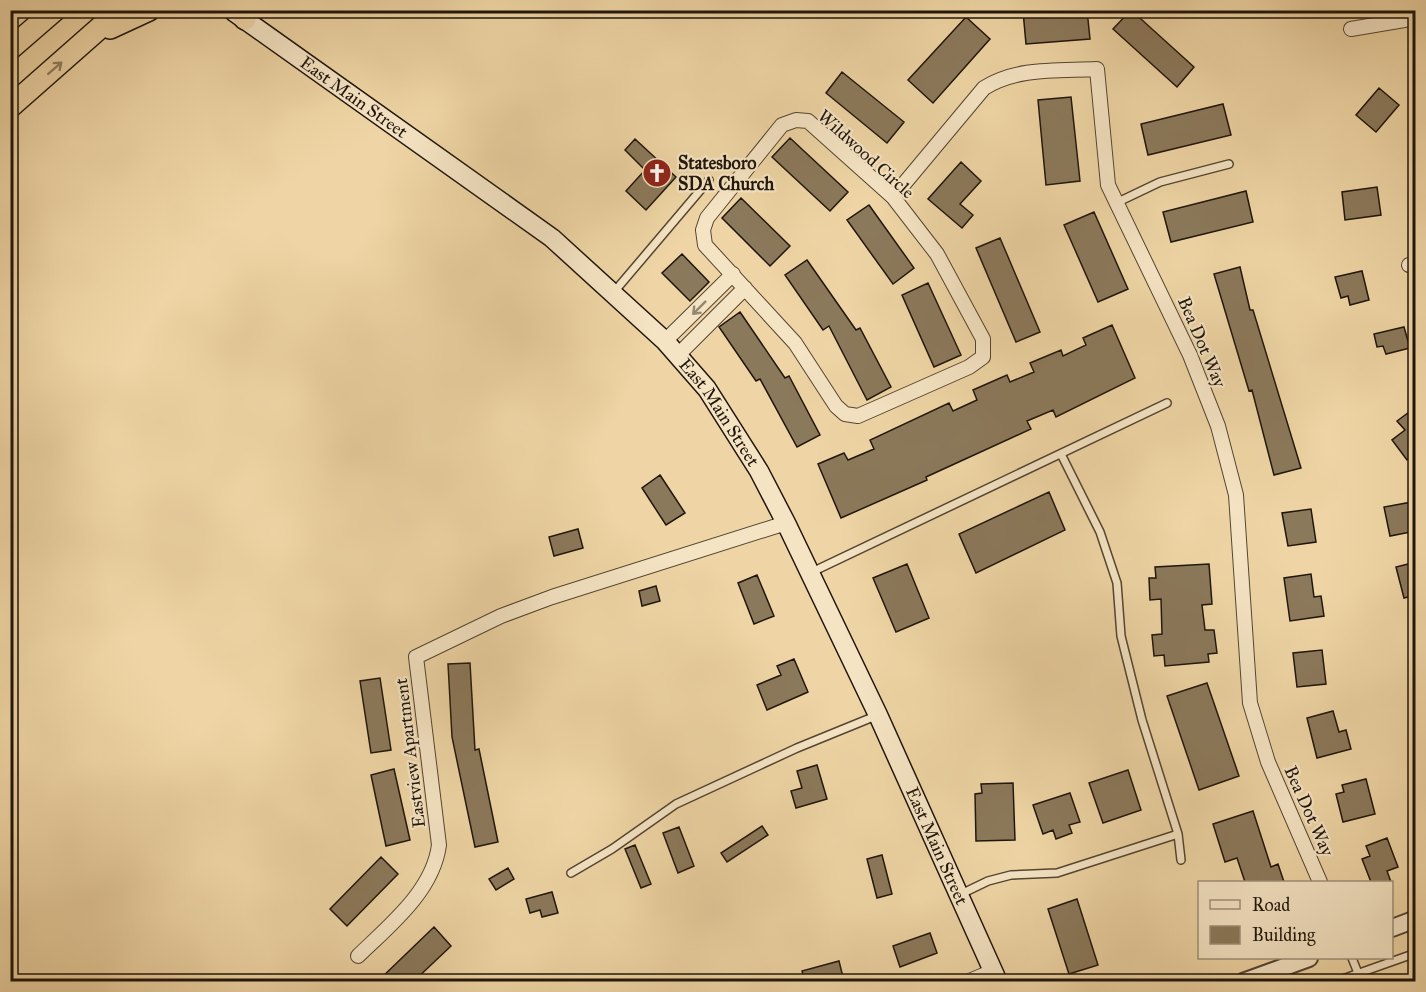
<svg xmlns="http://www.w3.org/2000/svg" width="1426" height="992" viewBox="0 0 1426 992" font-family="'IM FELL Great Primer',serif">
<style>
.building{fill:#8b795b;stroke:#1f150b;stroke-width:1.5}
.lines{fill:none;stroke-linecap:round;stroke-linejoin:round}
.service-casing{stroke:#534532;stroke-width:10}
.minor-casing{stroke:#534532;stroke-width:16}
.tertiary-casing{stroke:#534532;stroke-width:20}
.secondary-casing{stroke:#1f150b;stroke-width:21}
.trunk-casing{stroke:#1f150b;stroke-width:24}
.service{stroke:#f5e4c4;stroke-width:7}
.minor{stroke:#f5e4c4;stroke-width:14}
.tertiary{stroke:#f5e4c4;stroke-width:16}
.secondary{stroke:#f5e4c4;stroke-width:18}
.trunk{stroke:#efd5a5;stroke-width:21}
.oneway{stroke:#917f60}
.oneway2{stroke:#958771}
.labels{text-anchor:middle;stroke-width:4.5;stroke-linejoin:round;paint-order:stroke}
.street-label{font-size:18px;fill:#1f150b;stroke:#f5e4c4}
.poi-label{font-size:18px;font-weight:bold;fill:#1f150b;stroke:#f5e4c4;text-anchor:start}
</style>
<rect width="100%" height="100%" fill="#efd5a5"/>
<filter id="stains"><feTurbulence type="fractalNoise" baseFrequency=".00333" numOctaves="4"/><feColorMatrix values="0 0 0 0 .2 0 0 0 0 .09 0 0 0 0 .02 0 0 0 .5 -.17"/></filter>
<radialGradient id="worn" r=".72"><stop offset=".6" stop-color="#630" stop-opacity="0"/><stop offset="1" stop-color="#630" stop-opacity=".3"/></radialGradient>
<!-- building -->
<path class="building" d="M1087 10 1090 39 1026 44 1023 11Z
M1131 10 1194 67 1177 87 1113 29Z
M966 17 990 39 933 103 908 80Z
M842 72 904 122 887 143 826 93Z
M1379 88 1399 105 1376 132 1356 115Z
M1071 97 1080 181 1046 185 1038 100Z
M1223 104 1231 135 1148 155 1141 124Z
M790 138 848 192 830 211 772 157Z
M635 139 676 177 646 210 626 191 645 170 625 150Z
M961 162 981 181 960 204 973 215 962 228 928 199Z
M1377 187 1381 215 1345 220 1342 192Z
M1246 191 1253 222 1171 242 1163 212Z
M741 198 790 246 770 266 722 218Z
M869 205 914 268 893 284 847 220Z
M1094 212 1128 289 1098 302 1064 225Z
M1000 238 1040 332 1016 342 976 248Z
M682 254 709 282 690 301 662 273Z
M807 260 856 330 860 328 891 387 867 400 829 326 823 330 785 275Z
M1240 267 1250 310H1253L1301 468 1274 475 1252 390 1249 391 1214 274Z
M1362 271 1369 300 1350 305 1348 296 1341 298 1335 277Z
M928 283 961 355 934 367 902 295Z
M740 312 785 378 789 376 820 435 797 447 760 379 756 381 719 327Z
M1112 325 1135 378 1056 417 1053 410 1027 421 1031 429 926 477 927 480 841 518 818 464 844 453 848 460 874 449 870 440 949 403 953 411 977 400 973 390 1007 375 1010 382 1034 372 1030 363 1061 350 1063 356 1086 345 1083 338Z
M1404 327 1410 348 1386 354 1383 346 1377 347 1374 334Z
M1416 407V453L1407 460 1392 440 1405 430 1397 421Z
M660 475 685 513 666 525 642 488Z
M1049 492 1065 530 976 573 959 534Z
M1412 502 1416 531 1390 536 1384 507Z
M1311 509 1316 542 1288 546 1282 513Z
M578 529 583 548 554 556 549 537Z
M1416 562V595L1404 598 1396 567Z
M907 564 929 618 896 632 873 578Z
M1209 564 1212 604 1202 605 1205 630H1214L1217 653 1208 654 1209 662 1165 666 1164 655 1154 656 1152 635 1162 634 1161 599 1150 600 1149 578H1156L1155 567Z
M1311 574 1314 597 1321 596 1324 616 1290 621 1284 578Z
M757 575 774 616 754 624 738 583Z
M656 586 660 601 642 606 639 591Z
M1322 650 1326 684 1297 687 1293 653Z
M794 659 808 692 767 710 757 685 781 675 777 666Z
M470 663 475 750 479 749 498 842 475 847 452 737 448 664Z
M380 678 391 750 371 753 360 681Z
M1207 683 1239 776 1199 790 1167 696Z
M1333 711 1339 732 1346 730 1351 749 1317 758 1307 718Z
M817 765 827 799 796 808 791 791 802 788 797 771Z
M394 769 410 840 386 846 371 775Z
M1128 770 1141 810 1103 823 1089 783Z
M1366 779 1375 814 1343 822 1336 794 1344 792 1342 785Z
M1013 783 1015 840 976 841 975 794 982 793 981 784Z
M1070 793 1080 822 1069 825 1072 833 1056 839 1053 830 1043 834 1033 805Z
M1253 811 1271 867 1278 864 1284 882H1245L1237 858 1225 862 1213 824Z
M762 826 768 835 727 862 721 853Z
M679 827 694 866 678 873 663 833Z
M1387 838 1398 867 1387 871 1391 882H1371L1362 859 1370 856 1366 846Z
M635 845 651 884 641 888 625 849Z
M882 855 892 894 877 898 867 859Z
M381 857 398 874 347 926 330 909Z
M508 868 514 879 496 890 489 879Z
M552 892 558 913 542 917 540 910 530 913 526 899Z
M1077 899 1098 965 1069 974 1048 909Z
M434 927 451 946 414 981H378Z
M930 933 937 953 900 967 893 946Z
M839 961 844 981H805L802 971Z"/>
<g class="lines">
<!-- service casing -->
<g class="service-casing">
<path id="service" d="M1116 203 1160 182 1229 164
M614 292 709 180
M1061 454 1100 532 1117 583 1121 636 1142 720 1178 834 1181 860
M812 572 1167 403
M571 873 612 849 676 804 797 748 878 715
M959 895 988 881 1011 875 1057 873 1178 834
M1352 958 1358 973
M1334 982 1416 953"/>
</g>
<!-- minor casing -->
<g class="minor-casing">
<path id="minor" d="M1351 29 1416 18
M796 120 808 121 893 197 937 254 983 339V357L969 367 858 416 845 414 836 406 795 343 705 245 703 230 707 218 782 125Z
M893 197 984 88C1017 67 1058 71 1097 69L1108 185 1190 355 1218 426 1236 495 1250 703 1268 762 1320 882
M1409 265 1416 264
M665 341 733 274
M678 355 745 288
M358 956C390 925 433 891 439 845L416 657 501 616 552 597 786 523
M967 982 993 971"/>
</g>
<!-- tertiary casing -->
<g class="tertiary-casing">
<path id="tertiary" d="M1392 928 1416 919
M1243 982 1309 958"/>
</g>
<!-- secondary casing -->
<g class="secondary-casing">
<g id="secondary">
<path id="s1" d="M234 12 552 238 665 341 707 389 759 471 786 523 878 715 998 982"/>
</g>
</g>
<!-- trunk casing -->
<g class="trunk-casing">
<path id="trunk" d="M240 10 245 19
M110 28 149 10
M10 49 55 10
M10 107 120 10"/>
</g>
<!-- service -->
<use href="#service" class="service"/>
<!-- minor -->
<use href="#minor" class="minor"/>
<!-- tertiary -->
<use href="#tertiary" class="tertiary"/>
<!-- secondary -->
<use href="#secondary" class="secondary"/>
<!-- trunk -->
<use href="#trunk" class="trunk"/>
</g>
<!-- one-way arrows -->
<defs><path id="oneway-shaft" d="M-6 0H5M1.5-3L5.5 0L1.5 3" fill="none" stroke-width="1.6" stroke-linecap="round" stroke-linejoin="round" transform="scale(1.5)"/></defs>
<use class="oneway" href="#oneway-shaft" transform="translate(55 68) rotate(-41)"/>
<use class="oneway2" href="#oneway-shaft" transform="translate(699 308) rotate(135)"/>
<!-- icons -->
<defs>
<g id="church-disc" transform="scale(1.5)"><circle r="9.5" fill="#8f2418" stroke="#f5e4c4"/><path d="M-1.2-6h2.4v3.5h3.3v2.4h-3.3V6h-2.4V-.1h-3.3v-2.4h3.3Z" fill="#fff"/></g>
</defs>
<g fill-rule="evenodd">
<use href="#church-disc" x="657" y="173"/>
</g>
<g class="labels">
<!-- street labels -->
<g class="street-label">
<text dy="6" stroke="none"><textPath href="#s1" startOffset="147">East Main Street</textPath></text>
<text transform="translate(866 154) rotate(42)" y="6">Wildwood Circle</text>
<text transform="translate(1202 342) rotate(67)" y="6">Bea Dot Way</text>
<text dy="6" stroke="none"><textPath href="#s1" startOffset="633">East Main Street</textPath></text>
<text transform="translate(410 753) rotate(-97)" y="6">Eastview Apartment</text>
<text transform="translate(1309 811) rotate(66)" y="6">Bea Dot Way</text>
<text dy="6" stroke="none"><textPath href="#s1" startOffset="1119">East Main Street</textPath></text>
</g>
<!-- poi labels -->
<g class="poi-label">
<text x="678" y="169">Statesboro<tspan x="678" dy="21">SDA Church</tspan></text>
</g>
</g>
<!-- margin -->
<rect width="1426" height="992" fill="none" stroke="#efd5a5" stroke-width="36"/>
<rect x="12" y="12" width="1402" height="968" fill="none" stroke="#1f150b" stroke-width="3"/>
<rect x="18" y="18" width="1390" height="956" fill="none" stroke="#1f150b" stroke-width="1.5"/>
<!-- legend -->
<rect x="1198" y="881" width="195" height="78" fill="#f5e4c4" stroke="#9f917a" stroke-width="1.5"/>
<rect x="1210" y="900" width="30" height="9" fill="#f5e4c4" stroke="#9f917a" stroke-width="1.5"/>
<text x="1252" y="911" font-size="18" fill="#1f150b">Road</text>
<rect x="1210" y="926" width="30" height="18" fill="#8b795b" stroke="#9f917a" stroke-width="1.5"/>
<text x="1252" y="941" font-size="18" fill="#1f150b">Building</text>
<rect width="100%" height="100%" filter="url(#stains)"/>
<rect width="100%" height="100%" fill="url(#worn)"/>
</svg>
